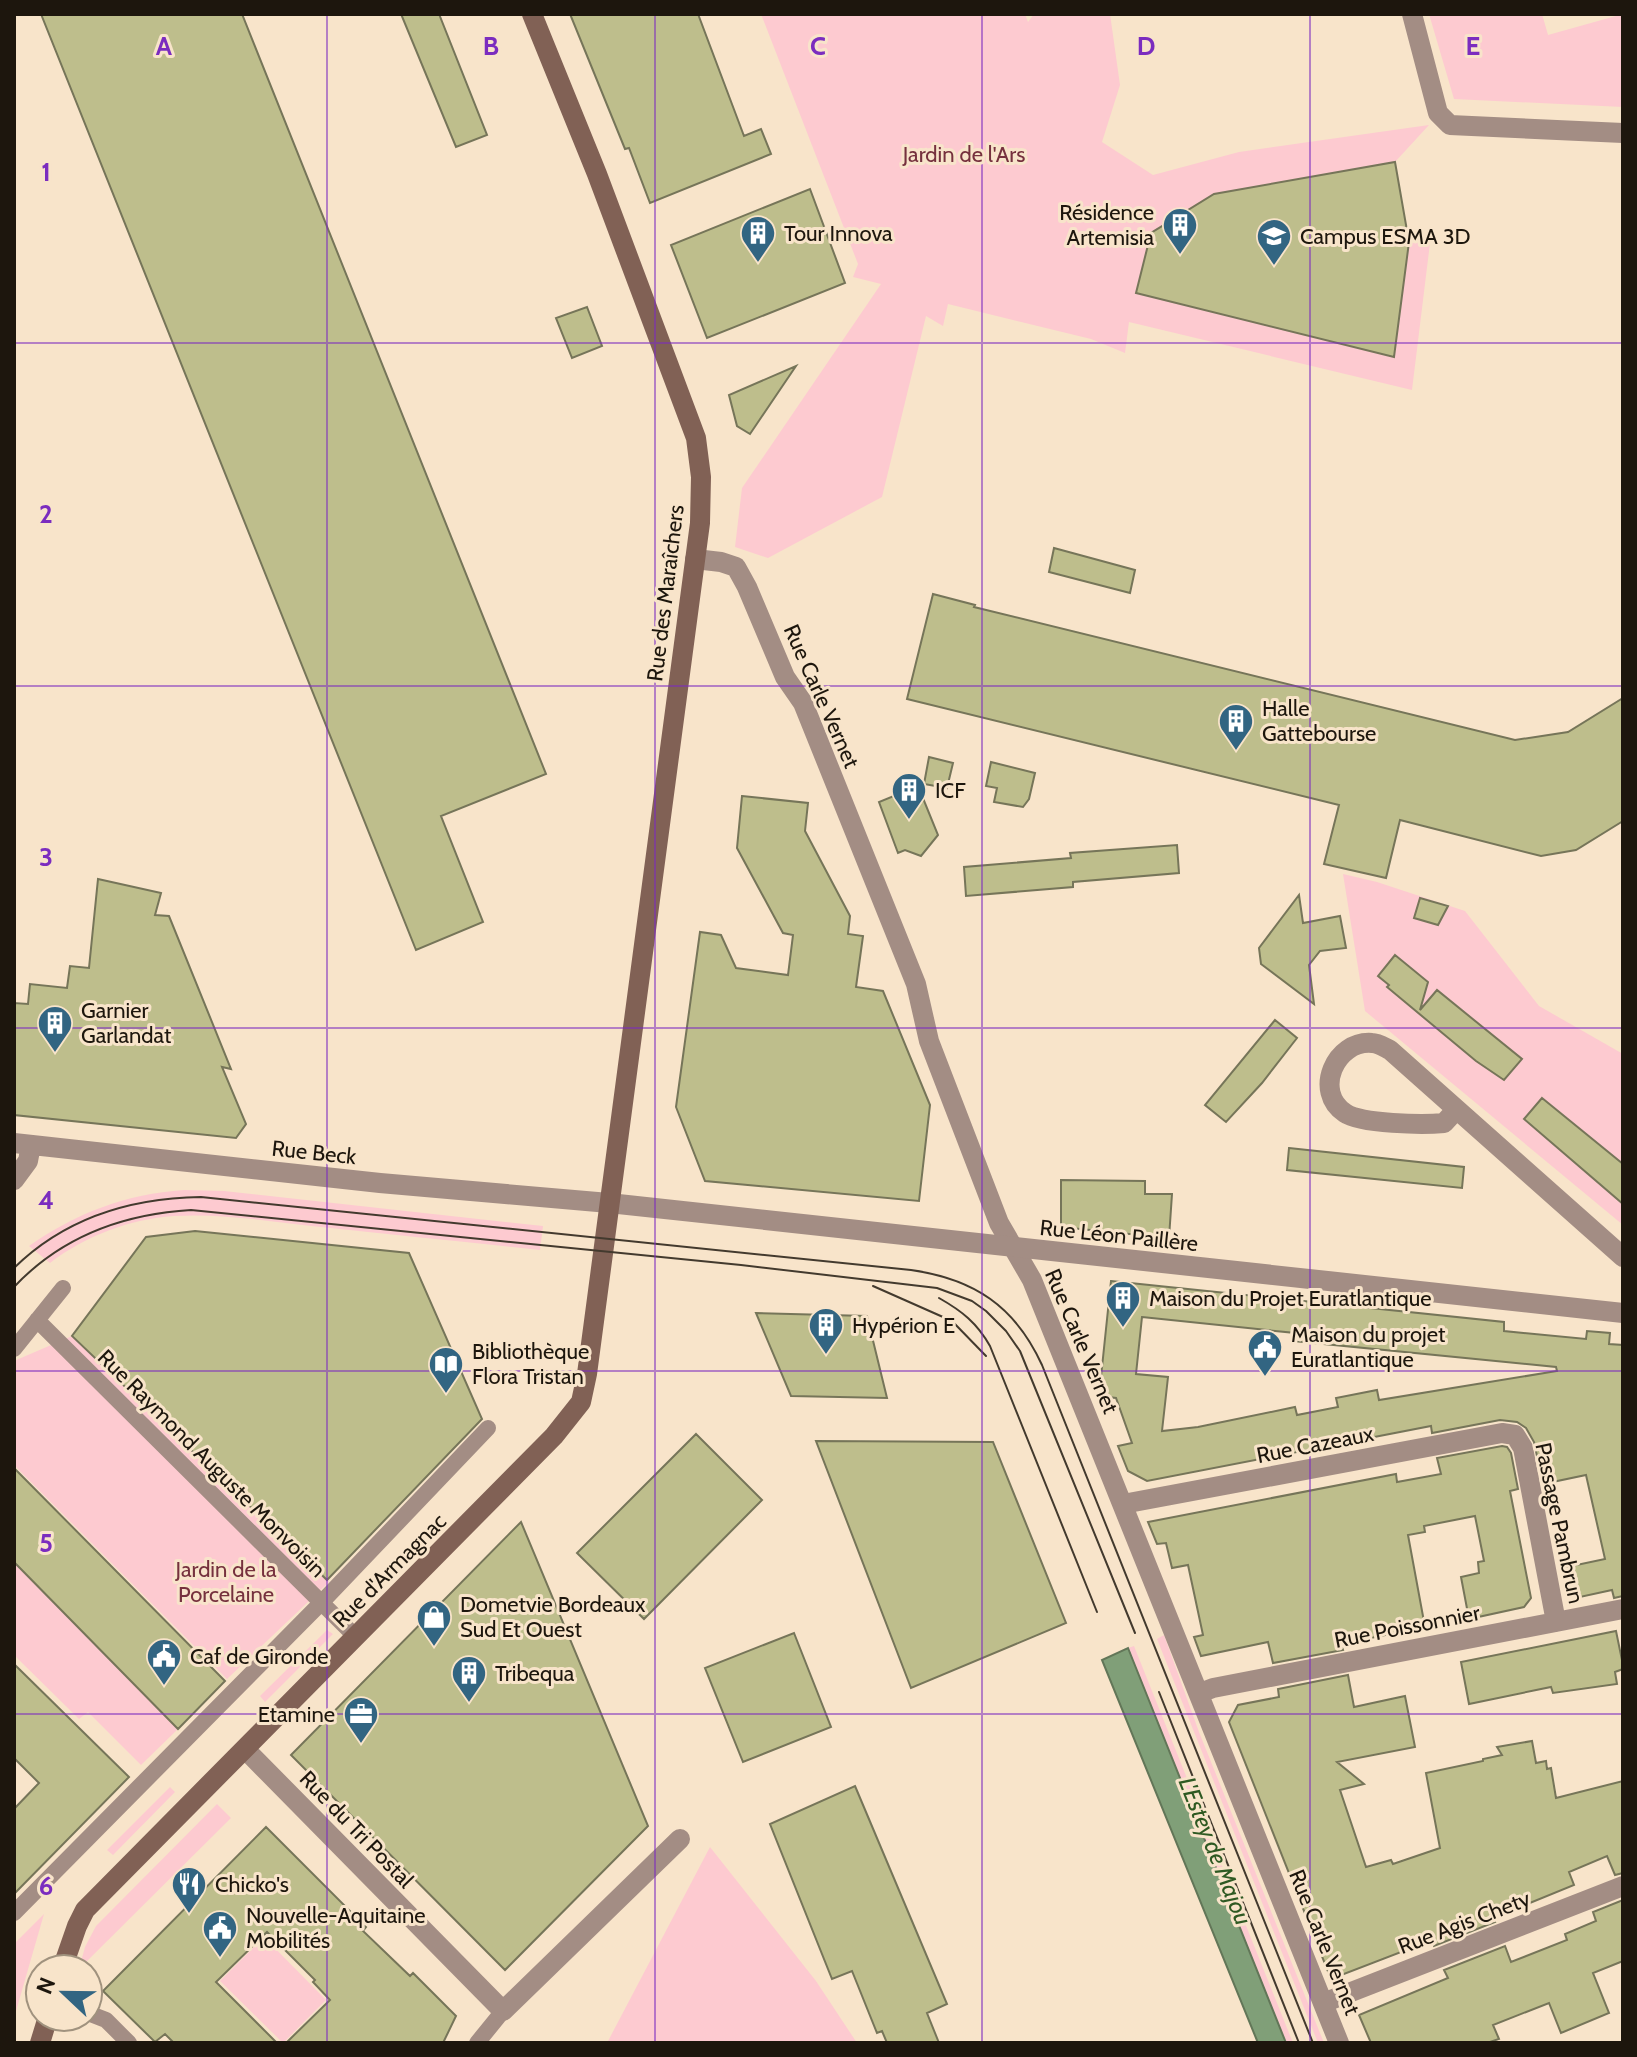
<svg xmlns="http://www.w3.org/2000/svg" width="1637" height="2057" viewBox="0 0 1637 2057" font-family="Cabin,sans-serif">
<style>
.green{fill:#fdcad0}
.water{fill:#809f78;stroke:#627658;stroke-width:2}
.building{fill:#bebe8c;stroke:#767559;stroke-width:2;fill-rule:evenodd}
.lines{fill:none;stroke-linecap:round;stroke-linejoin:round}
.pedestrian{stroke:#a38d84;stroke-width:16}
.minor{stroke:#a38d84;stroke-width:20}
.tertiary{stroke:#a38d84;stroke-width:20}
.secondary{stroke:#816155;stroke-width:20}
.tram{stroke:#433a2e;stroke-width:2}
.grid{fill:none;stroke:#7b2cbf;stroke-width:2;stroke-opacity:0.55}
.labels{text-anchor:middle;stroke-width:6;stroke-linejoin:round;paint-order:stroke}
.park-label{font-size:22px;fill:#76313e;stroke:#f8e4ca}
.poi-label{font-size:22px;fill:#1d160d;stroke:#f8e4ca;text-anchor:start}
.street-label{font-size:22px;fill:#1d160d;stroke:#f8e4ca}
.water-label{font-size:24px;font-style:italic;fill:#2e5922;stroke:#f8e4ca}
.grid-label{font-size:26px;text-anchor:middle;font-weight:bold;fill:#7b2cbf;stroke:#f8e4ca;stroke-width:6;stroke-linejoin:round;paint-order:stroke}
</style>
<rect width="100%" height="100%" fill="#f8e4ca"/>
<!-- green -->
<path class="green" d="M761 14H1025L1028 22 1034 14H1110L1120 85 1102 142 1153 175 1239 152 1429 125 1395 162 1214 194 1151 233 1136 292 1394 357 1409 242 1430 243 1412 390 1129 322 1125 353 1091 339 948 304 943 326 926 316 882 497 768 558 735 547 742 488 881 284 853 277 858 264Z
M1429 14H1542L1548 35 1623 14V107L1454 99Z
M1343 874 1377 882 1465 911 1539 1006 1623 1054V1225L1365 1011Z
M184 1190 224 1191 543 1226 540 1250C467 1242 394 1235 321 1227 273 1222 223 1213 174 1216 130 1219 85 1236 50 1263L29 1246C76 1213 126 1194 184 1190Z
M72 1336 329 1582 227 1679 14 1465V1361Z
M14 1563 178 1729 141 1765 88 1712 79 1719 14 1655Z
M327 1630 333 1634 265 1702 260 1696Z
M1164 1635 1199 1732 1324 2043H1318L1157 1639Z
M1134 1646 1293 2043H1286L1128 1648Z
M170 1787 175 1792 113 1855 107 1850Z
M217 1804 231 1818 79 1969 85 1947 96 1926Z
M710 1847 816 1981 857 2043H607Z
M44 1914 14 2018V1944Z
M264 1937 326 2000 283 2043 220 1981Z"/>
<!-- water -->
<path class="water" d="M1128 1648 1286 2043H1258L1102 1660Z"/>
<!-- building -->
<path class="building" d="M41 14H242L546 774 441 816 483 922 416 950Z
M401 14H439L487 135 456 147Z
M570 14H698L744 136 761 129 771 154 650 203 629 148 625 149Z
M1395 162 1409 242 1394 357 1136 293 1151 233 1214 194Z
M810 189 845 283 707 338 671 245Z
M587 307 602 346 572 358 556 318Z
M796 366 750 434 737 426 729 395Z
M1054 548 1135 570 1130 593 1049 572Z
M933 594 975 605 974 607 1515 740 1568 732 1623 698V821L1576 850 1541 856 1400 820 1386 878 1324 864 1339 805 907 699Z
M929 757 953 763 947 788 924 784Z
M991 762 1035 773 1029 799 1023 807 994 802 997 788 986 786Z
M918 786 938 835 921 856 905 850 898 853 879 802Z
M742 796 808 803 805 831 850 916 848 934 863 936 856 987 883 991 930 1105 919 1201 705 1181 676 1107 700 932 721 935 736 968 788 975 793 935 783 933 737 848Z
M1177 845 1179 873 1073 882V887L966 896 964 867 1071 858 1070 853Z
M98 879 161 893 155 915 169 916 231 1069 222 1067 246 1124 236 1138 14 1115V1003L28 1004 30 984 67 988 70 966 89 968Z
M1299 895 1303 923 1340 916 1346 948 1320 951 1309 965 1314 1004 1261 964 1259 948Z
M1420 898 1448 906 1438 925 1414 918Z
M1395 955 1428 982 1420 1010 1437 990 1522 1059 1504 1080 1476 1061 1387 987 1389 985 1378 976Z
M1275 1020 1297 1038 1262 1083 1226 1122 1205 1105Z
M1542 1098 1623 1164V1204L1524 1119Z
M1289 1148 1464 1167 1462 1188 1287 1170Z
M1061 1180 1145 1181V1194H1172L1169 1238 1061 1227Z
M195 1231 409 1253 482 1419 327 1580 72 1336 146 1237Z
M1111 1281 1504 1322V1331L1586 1339 1587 1331 1610 1333 1609 1344 1623 1345V1596L1614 1598 1612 1590 1580 1597 1572 1590 1567 1567 1605 1559 1586 1475 1543 1484 1534 1442 1526 1428 1517 1422 1500 1420 1432 1433 1431 1426 1147 1481 1128 1471 1118 1446 1132 1443 1116 1398 1099 1396ZM1142 1317 1295 1333 1294 1341 1556 1367 1557 1371 1379 1400 1377 1390 1336 1398 1338 1407 1297 1415 1295 1407 1198 1427 1162 1431 1168 1377 1136 1374Z
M756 1313 867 1316 887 1398 791 1396Z
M696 1434 762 1500 644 1619 577 1553Z
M816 1441 993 1442 1066 1623 911 1688Z
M1502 1446 1507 1447 1511 1453 1518 1489 1510 1491 1531 1598 1524 1607 1469 1619 1461 1577 1479 1573 1478 1562 1484 1561 1475 1516 1424 1526 1425 1532 1408 1535 1425 1627 1341 1644 1343 1650 1273 1663 1268 1642 1201 1656 1194 1637 1203 1635 1188 1565 1172 1568 1166 1543 1157 1544 1148 1522 1396 1474 1397 1482 1441 1474 1437 1458Z
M14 1468 225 1681 178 1729 14 1562Z
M521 1522 648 1826 505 1970 291 1755Z
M1616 1631 1623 1665V1669L1615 1672 1617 1684 1553 1693 1551 1687 1469 1704 1461 1662Z
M794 1633 831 1727 743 1762 705 1668Z
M14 1664 129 1777 14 1894V1809L39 1783 14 1758Z
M1348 1675 1354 1707 1405 1696 1415 1747 1337 1762 1364 1784 1340 1790 1366 1867 1391 1860 1393 1864 1440 1848 1426 1773 1483 1761V1759L1502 1755 1497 1747 1532 1741 1536 1763 1546 1761 1547 1769 1551 1768 1556 1798 1623 1781V1873L1615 1875 1607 1856 1569 1872 1574 1885 1493 1918 1495 1922 1434 1946 1432 1940 1331 1979 1229 1722 1238 1705 1279 1697 1278 1689Z
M855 1786 947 2004 927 2013 939 2043H887L882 2031 877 2033 852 1971 832 1979 770 1824Z
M266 1827 366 1927 363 1931 410 1976 413 1973 456 2016 443 2043H286L330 2000 313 1982 315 1980 267 1932 216 1982 277 2043H174L165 2034 155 2042 103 1991Z
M1623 1900V1961L1593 1973 1609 2013 1561 2033 1549 2003 1493 2025 1499 2039 1487 2043H1371L1359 2015 1448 1978 1444 1970 1505 1946 1511 1962 1567 1940 1565 1934 1596 1921 1593 1912Z"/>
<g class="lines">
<!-- pedestrian -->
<path class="pedestrian" d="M37 1320 356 1637
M14 1349 63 1288
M14 1913 321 1603 488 1428
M88 2013 106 2020 129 2043
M477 2043 503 2011"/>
<!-- minor -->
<path class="minor" d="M1412 14 1438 113 1450 125 1623 133
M695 559 721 562 736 567 747 587 785 677 803 703 916 984 929 1041 999 1223 1032 1280 1339 2043
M1456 1110 1444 1123C1423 1125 1361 1124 1345 1113 1313 1092 1335 1040 1372 1043 1378 1043 1384 1047 1390 1050L1623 1257
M14 1143 380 1183 609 1203
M14 1180 28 1161 31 1145
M1123 1504 1502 1433 1515 1435 1523 1448 1556 1622
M1200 1693 1213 1688 1623 1609
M245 1749 503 2011 680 1839
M1323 2003 1623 1886"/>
<!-- tertiary -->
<path class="tertiary" d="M609 1203 1623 1313"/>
<!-- secondary -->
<path class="secondary" d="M62 1969 77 1926 85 1910 554 1436 581 1402 587 1374 700 523 701 477 696 438 597 174 532 14
M40 2043 48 2017"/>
<!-- tram -->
<path class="tram" d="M14 1268C65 1218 131 1198 201 1197L911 1270C974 1279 1015 1306 1042 1365L1313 2043
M873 1286 952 1321 986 1356
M14 1287C61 1237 124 1214 191 1210L741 1265 937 1288 972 1301 986 1311 1006 1331 1020 1351 1135 1633
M939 1298C962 1311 977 1323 990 1346L1097 1612
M1159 1692 1299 2043"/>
</g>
<!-- grid -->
<path class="grid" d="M327 14V2043M655 14V2043M982 14V2043M1310 14V2043M14 343H1623M14 686H1623M14 1028H1623M14 1371H1623M14 1714H1623"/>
<!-- icons -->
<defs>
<g id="building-pin" transform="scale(1.8)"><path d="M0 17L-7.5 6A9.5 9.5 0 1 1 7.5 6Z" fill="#326582" stroke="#f8e4ca"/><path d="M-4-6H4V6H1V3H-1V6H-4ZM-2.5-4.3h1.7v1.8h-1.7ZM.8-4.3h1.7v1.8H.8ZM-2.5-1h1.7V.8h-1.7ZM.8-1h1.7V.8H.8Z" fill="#fff"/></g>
<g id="university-pin" transform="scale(1.8)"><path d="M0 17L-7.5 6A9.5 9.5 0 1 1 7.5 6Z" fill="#326582" stroke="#f8e4ca"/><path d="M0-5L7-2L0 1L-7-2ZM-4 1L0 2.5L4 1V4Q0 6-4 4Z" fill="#fff"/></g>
<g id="civic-pin" transform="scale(1.8)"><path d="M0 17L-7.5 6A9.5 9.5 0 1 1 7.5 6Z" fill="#326582" stroke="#f8e4ca"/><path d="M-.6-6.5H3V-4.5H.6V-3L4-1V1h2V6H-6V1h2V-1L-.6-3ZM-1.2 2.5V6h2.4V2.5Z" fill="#fff"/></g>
<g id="library-pin" transform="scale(1.8)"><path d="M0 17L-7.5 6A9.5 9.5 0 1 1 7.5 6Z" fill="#326582" stroke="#f8e4ca"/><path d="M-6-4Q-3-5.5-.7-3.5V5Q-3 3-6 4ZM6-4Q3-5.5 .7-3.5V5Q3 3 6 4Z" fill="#fff"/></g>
<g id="shop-pin" transform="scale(1.8)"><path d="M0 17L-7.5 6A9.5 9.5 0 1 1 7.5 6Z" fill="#326582" stroke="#f8e4ca"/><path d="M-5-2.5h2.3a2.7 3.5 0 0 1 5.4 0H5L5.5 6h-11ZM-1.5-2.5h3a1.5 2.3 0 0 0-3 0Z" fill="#fff"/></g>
<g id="office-pin" transform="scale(1.8)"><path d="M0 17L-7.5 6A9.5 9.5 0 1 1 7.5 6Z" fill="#326582" stroke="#f8e4ca"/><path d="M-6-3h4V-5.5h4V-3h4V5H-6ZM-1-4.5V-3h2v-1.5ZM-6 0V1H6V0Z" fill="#fff"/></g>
<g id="restaurant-pin" transform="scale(1.8)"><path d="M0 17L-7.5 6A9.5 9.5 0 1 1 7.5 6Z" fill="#326582" stroke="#f8e4ca"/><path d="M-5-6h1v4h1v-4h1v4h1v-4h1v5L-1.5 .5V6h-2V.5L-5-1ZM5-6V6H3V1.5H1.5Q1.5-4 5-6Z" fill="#fff"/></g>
</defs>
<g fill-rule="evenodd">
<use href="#building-pin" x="1180" y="225"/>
<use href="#building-pin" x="758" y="233"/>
<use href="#university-pin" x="1274" y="236"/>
<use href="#building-pin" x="1236" y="721"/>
<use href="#building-pin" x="909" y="790"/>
<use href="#building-pin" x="55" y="1023"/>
<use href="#building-pin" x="1123" y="1298"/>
<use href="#building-pin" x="826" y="1325"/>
<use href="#civic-pin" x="1265" y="1347"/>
<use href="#library-pin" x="446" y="1364"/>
<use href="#shop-pin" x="434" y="1617"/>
<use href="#civic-pin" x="164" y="1656"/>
<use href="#building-pin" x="469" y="1673"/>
<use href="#office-pin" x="361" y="1714"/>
<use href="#restaurant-pin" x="189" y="1884"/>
<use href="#civic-pin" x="220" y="1928"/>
</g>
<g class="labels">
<!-- park labels -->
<g class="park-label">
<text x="964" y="162">Jardin de l'Ars</text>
<text x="226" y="1577">Jardin de la<tspan x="226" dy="25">Porcelaine</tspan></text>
</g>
<!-- poi labels -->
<g class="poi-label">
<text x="1154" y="220" text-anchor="end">Résidence<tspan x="1154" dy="25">Artemisia</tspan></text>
<text x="784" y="241">Tour Innova</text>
<text x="1300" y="244">Campus ESMA 3D</text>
<text x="1262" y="716">Halle<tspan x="1262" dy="25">Gattebourse</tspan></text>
<text x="935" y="798">ICF</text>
<text x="81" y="1018">Garnier<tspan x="81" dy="25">Garlandat</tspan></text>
<text x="1149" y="1306">Maison du Projet Euratlantique</text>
<text x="852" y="1333">Hypérion E</text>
<text x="1291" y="1342">Maison du projet<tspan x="1291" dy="25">Euratlantique</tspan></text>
<text x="472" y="1359">Bibliothèque<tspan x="472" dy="25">Flora Tristan</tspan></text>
<text x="460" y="1612">Dometvie Bordeaux<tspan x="460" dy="25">Sud Et Ouest</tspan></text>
<text x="190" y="1664">Caf de Gironde</text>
<text x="495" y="1681">Tribequa</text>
<text x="335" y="1722" text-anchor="end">Etamine</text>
<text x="215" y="1892">Chicko's</text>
<text x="246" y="1923">Nouvelle-Aquitaine<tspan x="246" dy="25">Mobilités</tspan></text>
</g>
<!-- street labels -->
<g class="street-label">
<text transform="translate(665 593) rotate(-83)" y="8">Rue des Maraîchers</text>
<text transform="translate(822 696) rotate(66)" y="8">Rue Carle Vernet</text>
<text transform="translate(314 1152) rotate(6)" y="8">Rue Beck</text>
<text transform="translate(1119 1235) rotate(6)" y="8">Rue Léon Paillère</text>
<text transform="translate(1082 1341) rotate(67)" y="8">Rue Carle Vernet</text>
<text transform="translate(1315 1444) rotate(-11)" y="8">Rue Cazeaux</text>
<text transform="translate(212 1463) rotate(45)" y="8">Rue Raymond Auguste Monvoisin</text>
<text transform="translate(1560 1523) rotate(78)" y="8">Passage Pambrun</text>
<text transform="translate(389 1570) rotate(-45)" y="8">Rue d'Armagnac</text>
<text transform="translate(1407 1626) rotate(-11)" y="8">Rue Poissonnier</text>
<text transform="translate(357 1829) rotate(46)" y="8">Rue du Tri Postal</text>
<text transform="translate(1464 1922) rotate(-21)" y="8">Rue Agis Chety</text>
<text transform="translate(1325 1942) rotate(68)" y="8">Rue Carle Vernet</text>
</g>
<!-- water labels -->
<g class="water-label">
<text transform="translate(1215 1851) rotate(68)" y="8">L'Estey de Majou</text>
</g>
</g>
<g class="grid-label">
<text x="164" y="55">A</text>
<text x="491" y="55">B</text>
<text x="818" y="55">C</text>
<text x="1146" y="55">D</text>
<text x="1473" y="55">E</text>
<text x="46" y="181">1</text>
<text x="46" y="523">2</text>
<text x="46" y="866">3</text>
<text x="46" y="1209">4</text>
<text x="46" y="1552">5</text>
<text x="46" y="1895">6</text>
</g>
<!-- border -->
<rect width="1637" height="2057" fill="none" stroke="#1d160d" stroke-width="32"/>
<!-- north arrow -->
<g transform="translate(64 1993) rotate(292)"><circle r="38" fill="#f8e4ca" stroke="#a0927e" stroke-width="2"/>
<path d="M0-6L14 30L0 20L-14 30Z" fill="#326582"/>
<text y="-12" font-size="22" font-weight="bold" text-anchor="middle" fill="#1d160d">N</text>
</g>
</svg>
